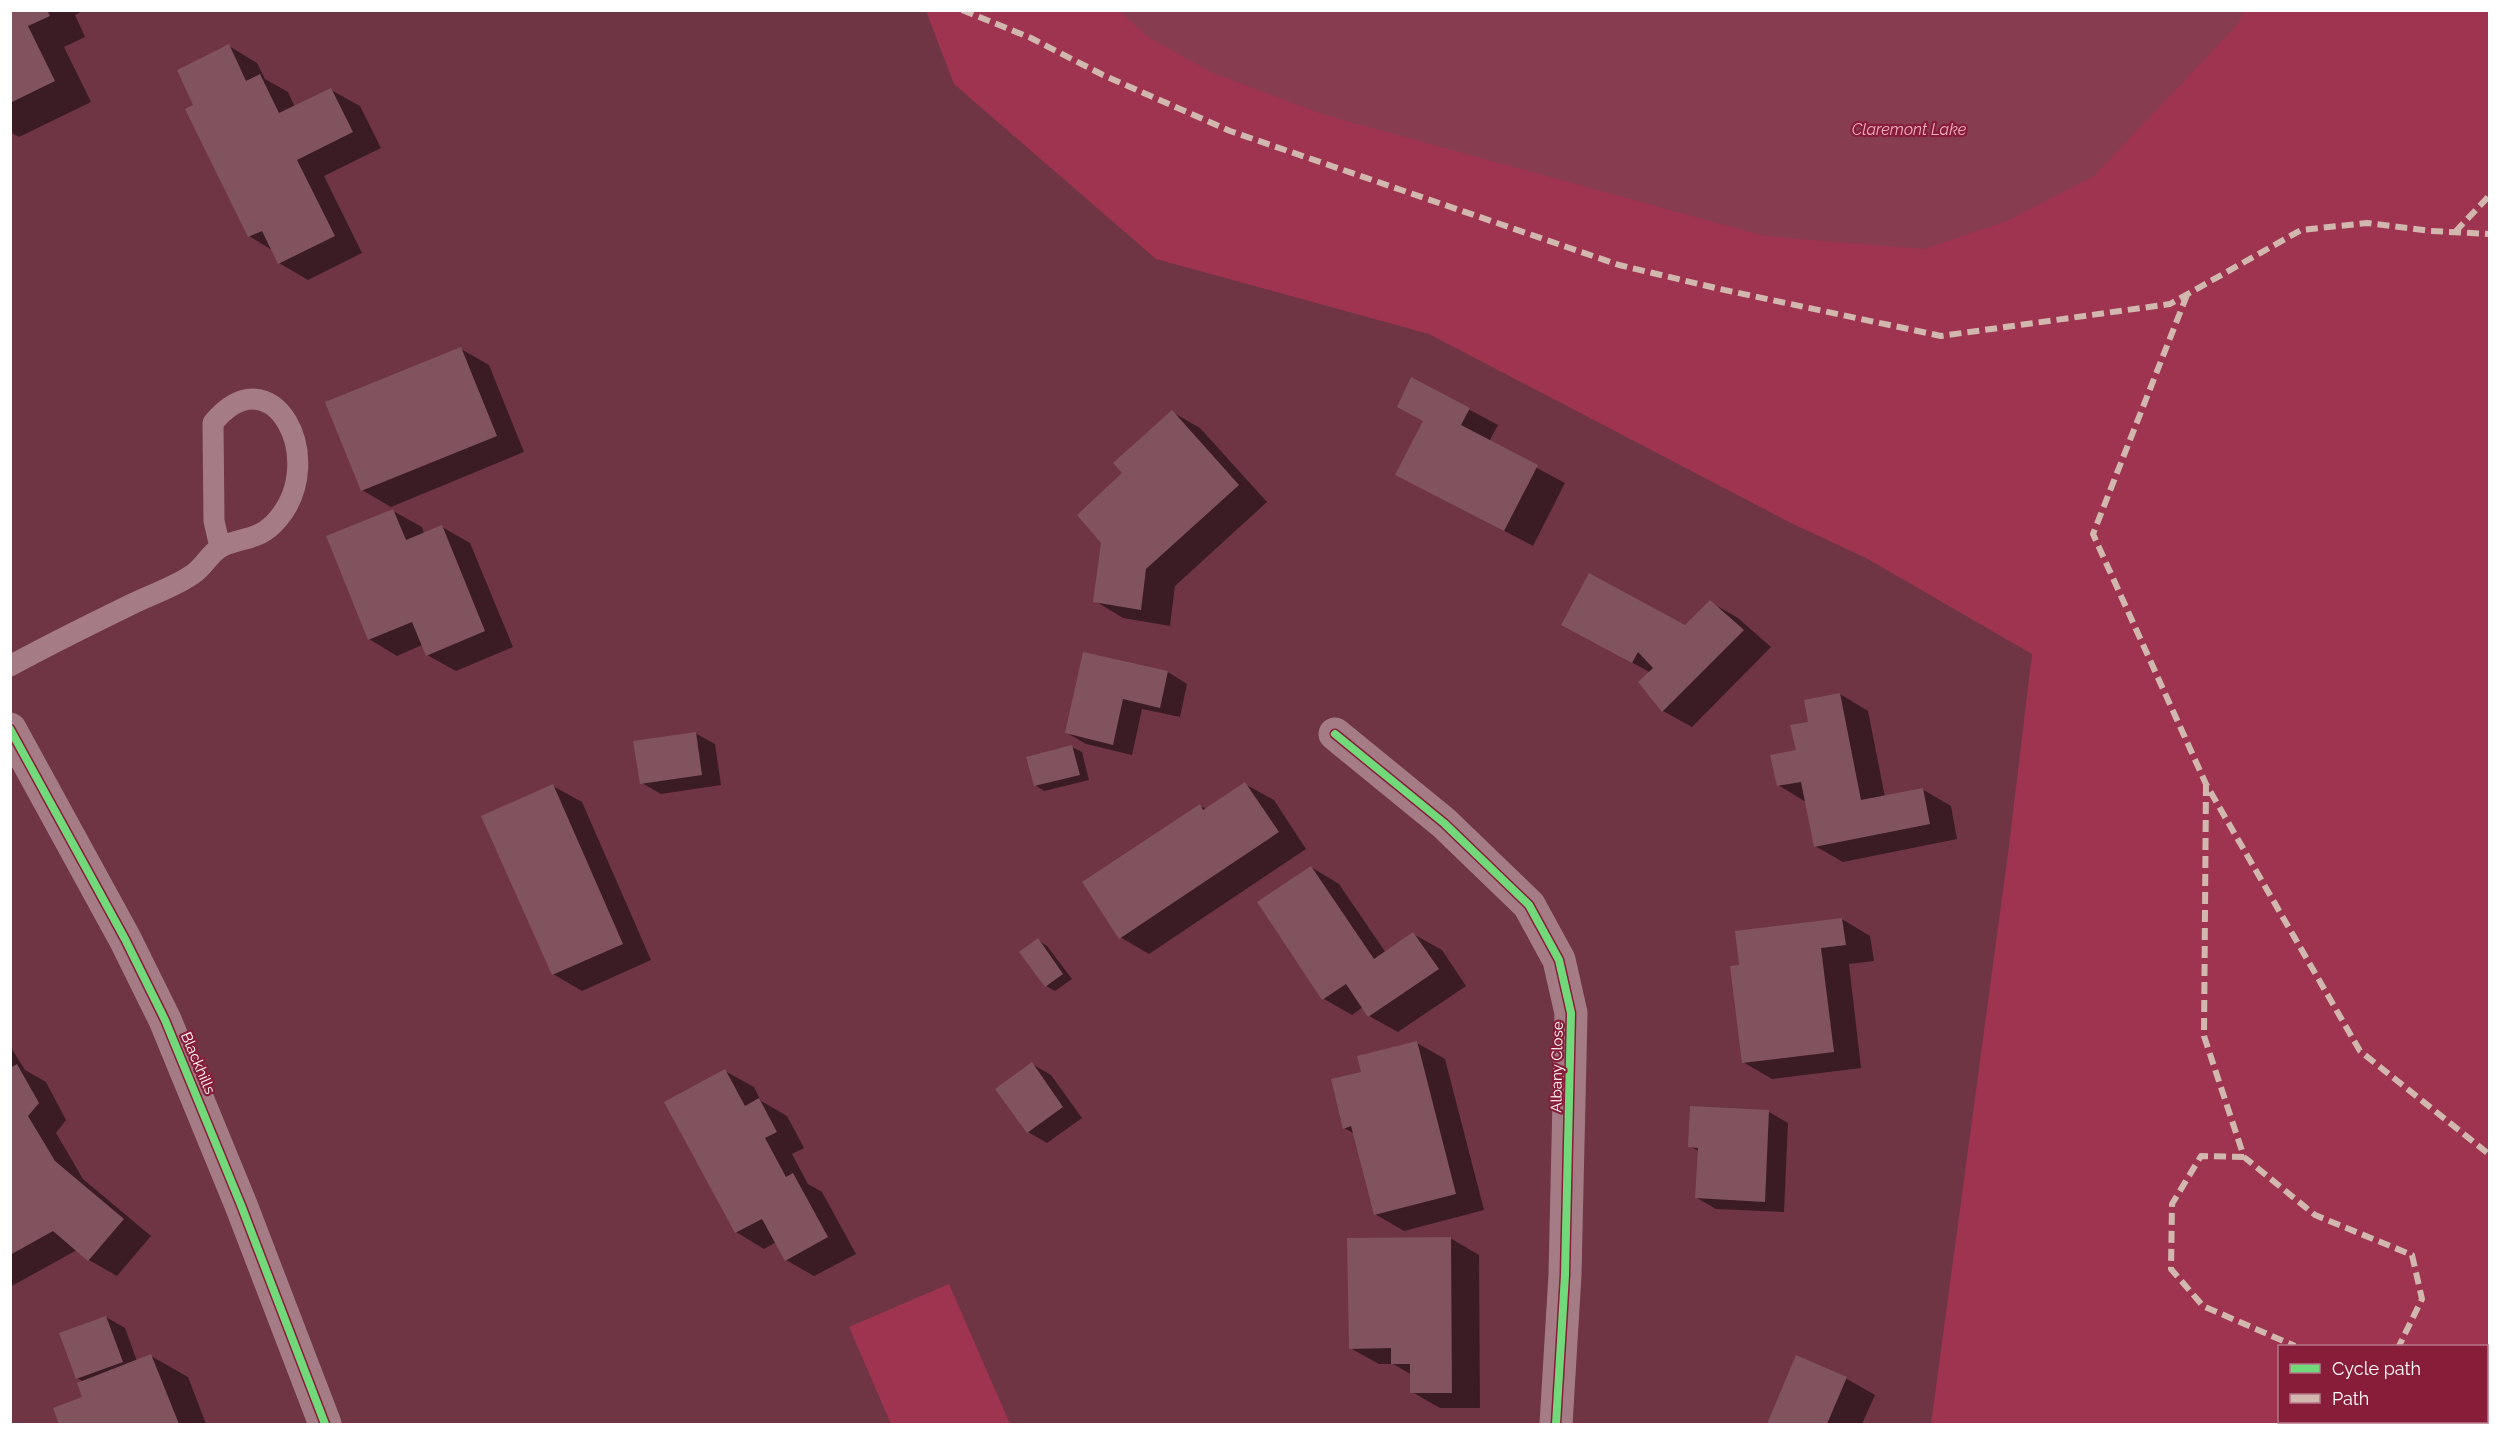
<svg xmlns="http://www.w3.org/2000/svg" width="2500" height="1435" viewBox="0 0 2500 1435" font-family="Raleway,sans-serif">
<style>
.green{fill:#9f3451;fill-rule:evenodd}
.water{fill:#883c4f}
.shadow{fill:#0007}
.building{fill:#81535f}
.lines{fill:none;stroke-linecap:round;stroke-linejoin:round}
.lane{stroke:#a57c86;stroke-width:21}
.street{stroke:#a57c86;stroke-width:33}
.quiet{stroke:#d1b7ad;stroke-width:6;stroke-dasharray:12 6;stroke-linecap:butt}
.cycleway-casing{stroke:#871d38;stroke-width:11}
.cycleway{stroke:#71d979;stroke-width:8}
.labels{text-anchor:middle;stroke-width:4.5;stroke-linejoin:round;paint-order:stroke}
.street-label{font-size:15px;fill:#fff;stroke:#871d38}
.water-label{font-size:16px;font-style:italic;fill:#f2b1c3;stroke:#871d38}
</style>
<rect width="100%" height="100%" fill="#6f3544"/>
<!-- green -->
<path class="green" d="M926 11H2489V1424H1931L2009 846 2032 654 1866 558 1791 523 1429 334 1156 259 954 84ZM2280 1346H2486V1422H2280Z
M949 1284 1010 1424H891L849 1327Z"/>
<!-- water -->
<path class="water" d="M1120 11H2244L2237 25 2094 176 2007 221 1924 249 1764 236 1325 115 1213 73 1146 36Z"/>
<!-- shadow -->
<path class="shadow" d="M10 10H84L75 15 85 37 64 47 91 102 19 137 10 132Z
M229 46 257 63 265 79 288 92 295 107 331 90 360 106 381 148 324 176 362 253 308 280 279 263 272 250 249 236 195 105Z
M461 349 489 365 524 452 391 507 362 490Z
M1412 379 1498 425 1489 442 1565 483 1533 546 1426 490 1425 421Z
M1172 412 1200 428 1267 502 1175 586 1170 626 1123 618 1095 601 1102 542 1124 473Z
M393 511 422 527 424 534 442 527 470 543 513 647 456 671 427 655 422 645 397 656 369 639Z
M1710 602 1738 618 1771 647 1692 727 1663 711 1640 682 1651 673 1592 640 1685 627Z
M1084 653 1168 672 1187 684 1180 717 1142 709 1132 755 1086 744 1067 733Z
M1840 694 1868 711 1885 797 1922 789 1951 806 1957 839 1843 862 1815 846 1806 802 1778 785 1797 752 1810 723Z
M695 733 715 744 721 785 661 794 642 783Z
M1072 747 1082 752 1089 780 1044 791 1035 785Z
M1245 784 1274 800 1306 849 1149 954 1120 937 1200 806 1207 809Z
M553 786 582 802 651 960 582 991 553 974Z
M1311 867 1339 884 1386 953 1413 934 1442 950 1466 986 1398 1032 1369 1016 1363 1007 1352 1015 1324 999Z
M1842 919 1870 936 1874 961 1849 964 1861 1068 1772 1079 1743 1062 1741 966Z
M1038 940 1047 946 1072 979 1055 991 1046 986Z
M1417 1043 1445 1059 1484 1210 1404 1231 1375 1214 1355 1134 1344 1128 1363 1073Z
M10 1046 25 1070 46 1082 66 1120 56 1133 83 1179 151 1236 117 1276 89 1260 77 1250 10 1287Z
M1032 1064 1051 1075 1082 1118 1047 1143 1028 1132Z
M725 1071 754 1087 761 1101 787 1116 804 1148 792 1154 808 1184 822 1192 856 1254 814 1276 786 1260 776 1242 764 1249 736 1232Z
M1692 1108 1769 1112 1788 1123 1784 1212 1716 1209 1697 1198 1700 1152 1690 1146Z
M1450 1238 1479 1255 1480 1408H1440L1412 1392V1375L1393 1364H1379L1350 1348Z
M106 1317 125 1328 137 1361 151 1356 188 1377 206 1424H61L55 1409 84 1398V1382L77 1378Z
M1797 1357 1847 1379 1875 1395 1862 1424H1769Z"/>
<!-- building -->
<path class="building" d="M10 10H47L50 16 28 26 55 81 10 103Z
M229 44 246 81 260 74 279 113 331 88 353 132 297 160 335 236 278 264 262 231 248 237 185 109 193 105 177 70Z
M461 347 497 436 361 491 325 402Z
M1411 377 1470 408 1461 425 1538 465 1504 531 1395 475 1423 421 1397 407Z
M1172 410 1239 485 1146 569 1141 610 1093 602 1101 543 1077 515 1122 473 1113 463Z
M393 509 406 540 442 525 485 631 426 656 412 622 368 640 326 536Z
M1589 573 1685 625 1710 600 1744 630 1662 712 1638 682 1653 668 1638 652 1632 663 1561 625Z
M1083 652 1168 671 1160 708 1123 699 1113 745 1065 733Z
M1840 693 1861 800 1923 788 1930 824 1814 847 1801 782 1777 786 1770 755 1796 750 1790 725 1808 722 1804 700Z
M696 732 702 775 640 784 633 741Z
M1072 745 1080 775 1034 786 1026 757Z
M1245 782 1279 832 1119 939 1082 882 1200 804 1203 810Z
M553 784 623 944 552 975 481 816Z
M1311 866 1374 959 1413 932 1439 969 1368 1017 1346 984 1322 1000 1257 902Z
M1842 918 1846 945 1821 948 1834 1052 1742 1063 1730 966 1739 965 1735 931Z
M1038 938 1063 974 1045 987 1019 952Z
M1417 1041 1456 1194 1374 1215 1351 1126 1343 1129 1331 1079 1361 1072 1357 1056Z
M1032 1062 1063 1107 1027 1133 995 1089Z
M17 1064 39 1103 28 1116 55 1161 124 1219 88 1261 53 1231 10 1255V1068Z
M725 1069 745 1106 759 1098 777 1132 765 1138 786 1177 793 1173 828 1237 785 1261 762 1219 735 1233 664 1102Z
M1690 1106 1769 1110 1765 1202 1695 1198 1698 1148 1688 1147Z
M1451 1237 1452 1393H1410V1364H1391V1348L1349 1349 1347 1238Z
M106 1316 123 1362 76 1379 59 1333Z
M151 1354 179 1424H59L53 1408 82 1397 77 1383Z
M1796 1355 1847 1377 1827 1424H1767Z"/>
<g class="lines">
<!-- lane -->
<path class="lane" d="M10 666C50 644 91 624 132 604 152 594 175 587 193 574 204 567 211 551 223 546 244 537 261 540 278 519 329 459 272 351 213 423L214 521 220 547"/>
<!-- street -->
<path class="street" d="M10 729 125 939 165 1020 241 1205 325 1424
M1335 734 1444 823 1529 905 1559 960 1571 1013 1565 1275 1556 1424"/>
<!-- quiet -->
<path class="quiet" d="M962 10 1031 38 1103 75 1230 131 1619 265 1720 289 1941 336 2170 304 2301 230 2367 223 2431 231 2490 234
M2455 232 2490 195
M2187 295 2093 534 2206 784 2360 1051 2490 1155
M2206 784 2204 1036 2244 1157 2315 1215 2412 1255 2422 1299 2399 1346
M2244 1157 2201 1156 2172 1204 2171 1269 2203 1306 2295 1346"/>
<!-- cycleway casing -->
<g class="cycleway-casing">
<path id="cycleway" d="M10 729 125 939 165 1020 241 1205 325 1424
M1335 734 1444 823 1529 905 1559 960 1571 1013 1565 1275 1556 1424"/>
</g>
<!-- cycleway -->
<use href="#cycleway" class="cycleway"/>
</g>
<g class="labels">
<!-- street labels -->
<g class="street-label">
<text transform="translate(198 1063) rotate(67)" y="5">Blackhills</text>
<text transform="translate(1557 1067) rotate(-89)" y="5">Albany Close</text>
</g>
<!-- water labels -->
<g class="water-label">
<text x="1909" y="135">Claremont Lake</text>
</g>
</g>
<!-- border -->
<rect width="2500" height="1435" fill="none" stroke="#ffffff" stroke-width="24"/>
<!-- legend -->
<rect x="2278" y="1345" width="210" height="78" fill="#871d38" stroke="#b77788" stroke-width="1.5"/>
<rect x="2290" y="1364" width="30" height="9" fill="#71d979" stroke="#b77788" stroke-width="1.5"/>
<text x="2332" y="1375" font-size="18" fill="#ffffff">Cycle path</text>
<rect x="2290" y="1394" width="30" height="9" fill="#d1b7ad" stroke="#b77788" stroke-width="1.5"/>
<text x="2332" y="1405" font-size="18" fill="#ffffff">Path</text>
</svg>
